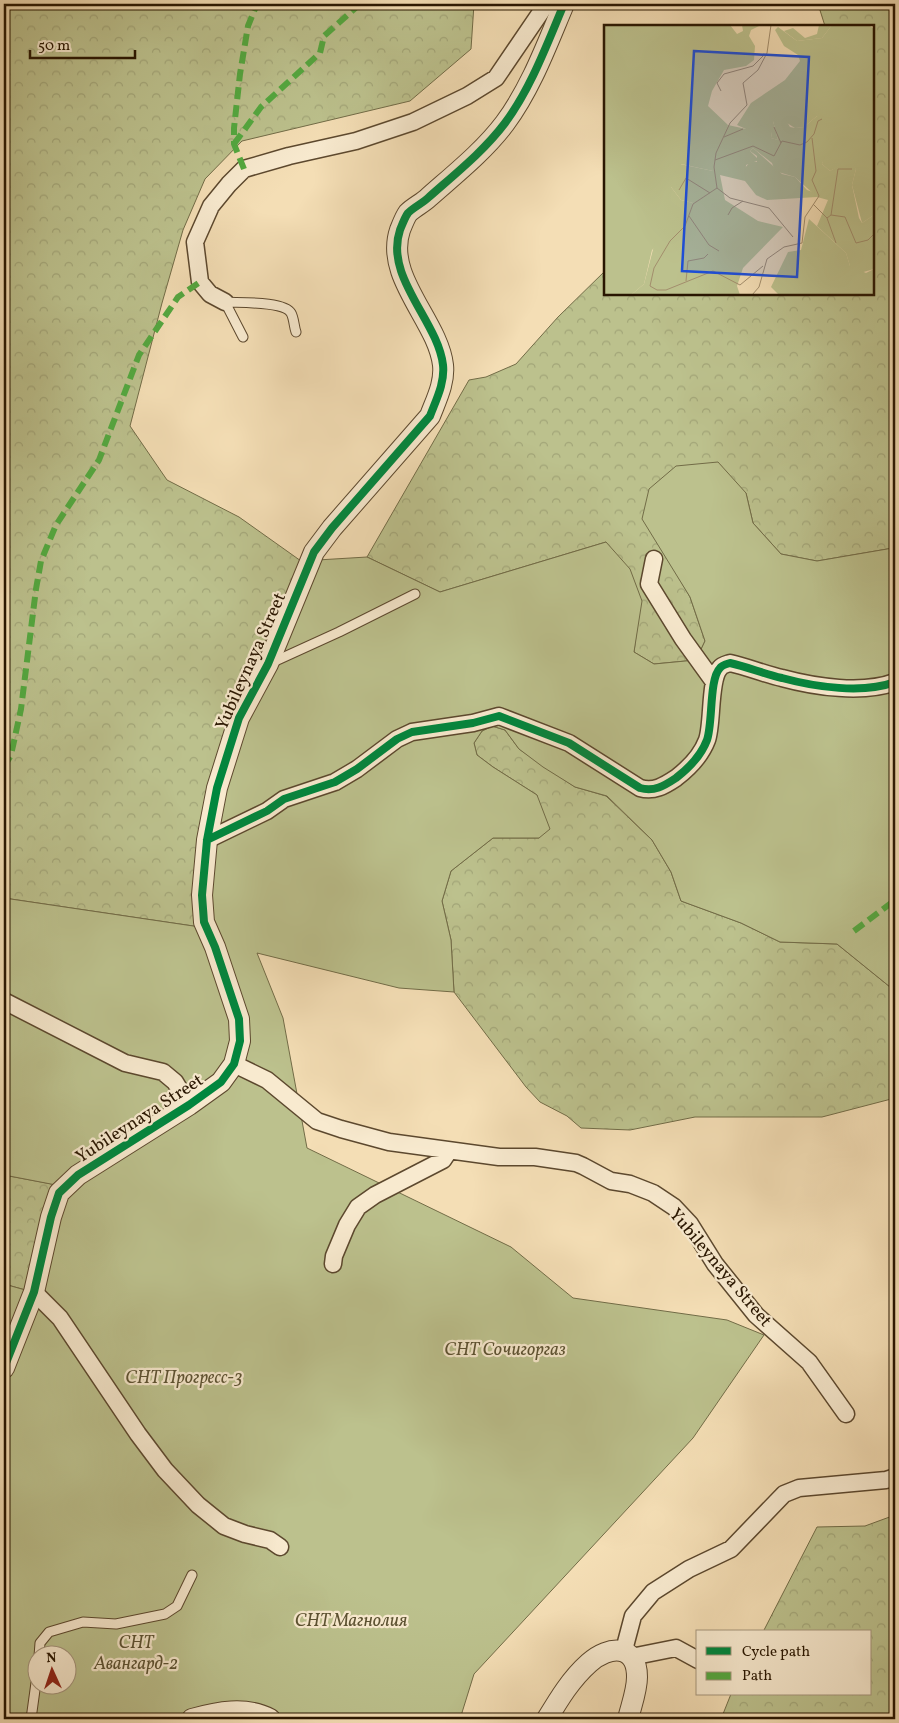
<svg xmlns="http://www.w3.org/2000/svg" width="899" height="1723" viewBox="0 0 899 1723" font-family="Vollkorn,serif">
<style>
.forest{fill:url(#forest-crowns);stroke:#726c47}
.garden{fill:#bcc18d;stroke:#726c47;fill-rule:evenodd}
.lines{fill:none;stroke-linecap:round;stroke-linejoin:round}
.service-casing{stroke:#5c482e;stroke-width:11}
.minor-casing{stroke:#5c482e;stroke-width:19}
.tertiary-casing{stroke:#5c482e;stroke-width:22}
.service{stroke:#f8eacf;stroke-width:9}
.minor{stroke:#f8eacf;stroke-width:16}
.tertiary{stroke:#f8eacf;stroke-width:20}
.quiet{stroke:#53a940;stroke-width:6;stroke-dasharray:12 6;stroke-linecap:butt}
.cycleway-casing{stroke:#f8eacf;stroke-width:11}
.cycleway{stroke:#00873e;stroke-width:8}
.labels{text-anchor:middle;stroke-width:4.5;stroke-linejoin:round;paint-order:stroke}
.street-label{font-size:18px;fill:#291601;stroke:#f8eacf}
.park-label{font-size:18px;font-style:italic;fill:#5c5232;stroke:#f8eacf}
.inset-road{fill:none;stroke:#a38e6d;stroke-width:1}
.view{fill:#1d4ed8;fill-opacity:0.15;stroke:#1d4ed8;stroke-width:2.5}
.inset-edge{fill:none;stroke:#291601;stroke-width:2.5}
</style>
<defs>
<pattern id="forest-crowns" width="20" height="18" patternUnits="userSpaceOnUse" patternTransform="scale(1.25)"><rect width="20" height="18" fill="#bcc18d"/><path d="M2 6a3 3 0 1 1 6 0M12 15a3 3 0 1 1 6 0" fill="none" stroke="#a2a578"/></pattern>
</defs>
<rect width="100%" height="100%" fill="#f4deb5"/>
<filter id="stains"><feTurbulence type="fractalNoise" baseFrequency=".004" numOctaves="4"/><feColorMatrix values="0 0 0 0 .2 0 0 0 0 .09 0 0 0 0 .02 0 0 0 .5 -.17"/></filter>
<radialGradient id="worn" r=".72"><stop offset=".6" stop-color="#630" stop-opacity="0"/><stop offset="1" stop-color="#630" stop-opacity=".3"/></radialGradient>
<!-- forest -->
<path class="forest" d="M4 4H474L471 49 410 101 242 141 205 179 183 230 162 303 130 426 167 480 239 517 301 561 200 927 4 898Z
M818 4H895V546L893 548 817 561 781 554 753 523 746 493 668 559 690 597 705 641 696 660 654 664 634 652 637 628 606 542 440 592 367 557 469 380 486 377 516 364 558 317 605 271V294H873V26H825Z
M492 726 505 730 519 749 575 787 606 796 652 840 671 872 681 901 741 923 780 942 837 944 895 991V1098L822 1117H695L630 1130 581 1128 567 1116 540 1102 526 1087 454 992 451 940 442 901 451 871 493 838H539L537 795 493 767 477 755 474 743 482 731Z
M4 1175 57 1185 29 1291 4 1284Z
M895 1515V1719H721L731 1694H870V1632H763L817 1527 865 1526Z"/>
<!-- garden -->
<path class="garden" d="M718 462 746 493 753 523 781 554 817 561 893 548 895 546V991L837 944 780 942 741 923 681 901 671 872 652 840 607 796 575 787 543 767 519 749 505 730 492 726 482 731 474 743 477 755 493 767 537 795 550 829 539 838H493L451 871 442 901 451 940 454 992 399 988 257 953 283 1018 307 1148 511 1247 573 1298 727 1320 764 1335 693 1438 474 1674 460 1719H4V1284L29 1291 56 1185 4 1175V898L200 927 227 726 301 561 367 557 440 592 606 542 630 569 642 601 634 652 654 664 696 660 705 641 690 597 642 519 649 489 676 466ZM38 1656H68V1686H38Z"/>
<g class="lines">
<!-- service casing -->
<g class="service-casing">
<path id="service" d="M243 337 225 302C238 303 284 301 291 313 294 318 294 327 296 332
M271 663 339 632 415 594
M39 1656 40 1643 49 1632 83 1622 116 1624 165 1614 177 1606 192 1575
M31 1719 38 1668"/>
</g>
<!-- minor casing -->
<g class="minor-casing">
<path id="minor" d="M225 302 210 294 200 282 195 242 211 206 229 184 244 169 289 156 356 141 413 122 467 96 496 78 543 9 548 4
M654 559 649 584 683 639 714 682
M207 840 267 811 284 799 335 782 357 769 397 739 412 732 473 723 499 716 569 743 640 788C654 792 664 786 676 778 689 768 701 756 707 740 713 723 709 679 720 668 722 665 727 664 730 663 748 667 764 674 782 678 815 687 863 694 895 682
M4 1001 125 1063 163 1072 175 1082 189 1105
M234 1064 267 1080 317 1121 341 1129 389 1142 499 1157H535L576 1163 583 1166 611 1181 630 1184 653 1193 674 1207 690 1224 715 1264 756 1315 809 1362 846 1414
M333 1264 334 1256 347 1225 358 1207 375 1195 443 1160 449 1151
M34 1292 60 1318 138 1434 165 1470 198 1505 224 1526 245 1534 270 1540 280 1547
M624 1650 633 1616 653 1592 689 1569 731 1549 784 1494 799 1488 886 1480 895 1477
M631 1657 676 1648 698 1660"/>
</g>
<!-- tertiary casing -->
<g class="tertiary-casing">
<path id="tertiary" d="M4 1368 34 1292 51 1217 59 1193 78 1175 189 1105 221 1082 234 1064 240 1041 239 1019 215 947 204 922 202 895 207 840 217 788 239 718 268 664 314 552 332 528 430 416C436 400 445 383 443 365 438 321 384 277 400 230 402 225 405 217 408 213 414 207 423 203 429 197 455 174 484 151 505 123 531 88 547 44 564 4
M192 1719C217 1712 246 1706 270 1719
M547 1719C559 1699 571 1679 589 1663 609 1645 637 1644 637 1677 637 1691 631 1706 628 1719"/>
</g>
<!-- service -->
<use href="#service" class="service"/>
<!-- minor -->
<use href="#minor" class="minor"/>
<!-- tertiary -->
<use href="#tertiary" class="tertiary"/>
<!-- quiet -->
<path class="quiet" d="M234 144 261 107 320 53 324 36 360 4
M244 169 234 144V128L240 74 248 26 257 4
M4 767 11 755 21 709 36 589 41 561 56 525 99 460 139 355 178 297 200 282
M854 931 895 900"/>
<!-- cycleway casing -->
<g class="cycleway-casing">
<path id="cycleway" d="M207 840 267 811 284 799 335 782 357 769 397 739 412 732 473 723 499 716 569 743 640 788C654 792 664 786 676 778 689 768 701 756 707 740 713 723 709 679 720 668 722 665 727 664 730 663 748 667 764 674 782 678 815 687 863 694 895 682
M4 1368 34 1292 51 1217 59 1193 78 1175 189 1105 221 1082 234 1064 240 1041 239 1019 215 947 204 922 202 895 207 840 217 788 239 718 268 664 314 552 332 528 430 416C436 400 445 383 443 365 438 321 384 277 400 230 402 225 405 217 408 213 414 207 423 203 429 197 455 174 484 151 505 123 531 88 547 44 564 4"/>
</g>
<!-- cycleway -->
<use href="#cycleway" class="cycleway"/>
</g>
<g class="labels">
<!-- street labels -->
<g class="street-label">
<text transform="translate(250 661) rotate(-66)" y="6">Yubileynaya Street</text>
<text transform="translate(139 1118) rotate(-33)" y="6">Yubileynaya Street</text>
<text transform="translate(721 1267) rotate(50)" y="6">Yubileynaya Street</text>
</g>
<!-- park labels -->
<g class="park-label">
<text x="505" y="1355">СНТ Сочигоргаз</text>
<text x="184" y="1383">СНТ Прогресс-3</text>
<text x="351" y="1626">СНТ Магнолия</text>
<text x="136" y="1648">СНТ<tspan x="136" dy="21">Авангард-2</tspan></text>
</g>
</g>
<!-- overview -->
<g transform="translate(604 25)">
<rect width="270" height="270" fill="#f4deb5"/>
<path d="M215 0H228L218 13 193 16 180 6 189 3 201 13 213 9Z" fill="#bcc18d"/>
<path d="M0 0H126L133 9 139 6 138 0H157L147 5 145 11 151 21 150 35 142 41 120 45 108 66 104 81 124 100 109 146 77 139 67 162 77 175 89 178 85 191 48 225 40 259 27 270H0ZM228 0 266 1 270 4V190L258 198 248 160 252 144 237 140 226 146 218 139 223 116 213 91 200 102 191 103 183 98 169 96 174 115 167 113 168 107 142 104 133 100 147 78 181 55 196 36 194 30 180 21 171 5 174 2 193 16 218 13ZM149 123 178 149 191 152 203 165 212 168 213 172 163 175 152 170 141 156 140 144 147 136 153 137V131L146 126ZM205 194 242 228 246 241 262 248 270 244V270H175L167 262 184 227 197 225Z" fill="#bcc18d"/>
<path d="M173 90H179L186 102 191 103 200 102 213 91 225 93 231 98 229 106 222 111 230 122 228 127 222 128 218 139 226 146 237 139H246L252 144 248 160 255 193 258 198 270 190V244L242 252 241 243 246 241 242 228 213 201 224 175 213 172 191 152 171 146 168 138 149 123 146 126 155 135 142 140 141 156 116 150 121 175 154 196 179 202 139 243 133 261 136 270H27L40 259 52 213 78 189 84 191 89 178 77 175 67 162V155L76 139 109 146V135L124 100 142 104 164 99 168 107 167 113 174 115 169 96Z" fill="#bcc18d"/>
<path class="inset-road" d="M117 66 113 58 120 49 149 41 161 29M170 102 177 118M120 112 139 104M111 135 149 121 170 131 178 116 196 120 203 117 210 109 214 96 218 94M113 163 126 173 165 183 189 212M75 165 82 153 106 168M209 179 223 193 232 218M124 190 128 183 139 176M227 190 241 192 252 218 264 215 270 209M85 191 105 220 115 226M223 193 227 190 234 144H248M159 241 136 260 109 246 62 265H53L46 261 50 243 66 216 81 201 89 179 113 163 110 142 112 128 126 98 143 80 139 58 154 45 163 28 167 0M82 256 84 236 100 233 104 229M148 270 155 262 163 234 180 222 198 218 201 192 215 171 208 155 212 146 208 113"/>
<path class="view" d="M90 26 205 32 193 252 78 246Z"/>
<rect width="270" height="270" class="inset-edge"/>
</g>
<!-- margin -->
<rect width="899" height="1723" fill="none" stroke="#f4deb5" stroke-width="20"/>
<rect x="5" y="5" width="889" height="1713" fill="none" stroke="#291601" stroke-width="2.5"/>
<rect x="10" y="10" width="879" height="1703" fill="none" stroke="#291601"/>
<!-- legend -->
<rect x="696" y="1630" width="175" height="65" fill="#f8eacf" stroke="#a5957d"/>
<rect x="706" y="1647" width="25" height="8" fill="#00873e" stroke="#a5957d"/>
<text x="742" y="1656" font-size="15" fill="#291601">Cycle path</text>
<rect x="706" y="1672" width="25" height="8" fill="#53a940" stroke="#a5957d"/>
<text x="742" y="1680" font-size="15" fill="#291601">Path</text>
<!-- north arrow -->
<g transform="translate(52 1670) rotate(357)"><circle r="24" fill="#f8eacf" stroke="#a5957d"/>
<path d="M0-4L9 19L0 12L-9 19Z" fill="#8f2418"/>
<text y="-8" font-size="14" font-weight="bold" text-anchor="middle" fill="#291601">N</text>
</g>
<!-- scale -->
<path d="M30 50v8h105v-8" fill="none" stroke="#291601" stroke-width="2.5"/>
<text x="38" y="50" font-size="15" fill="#291601" stroke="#f8eacf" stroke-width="4" paint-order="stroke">50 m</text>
<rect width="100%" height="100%" filter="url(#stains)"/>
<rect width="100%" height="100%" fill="url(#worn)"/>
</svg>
